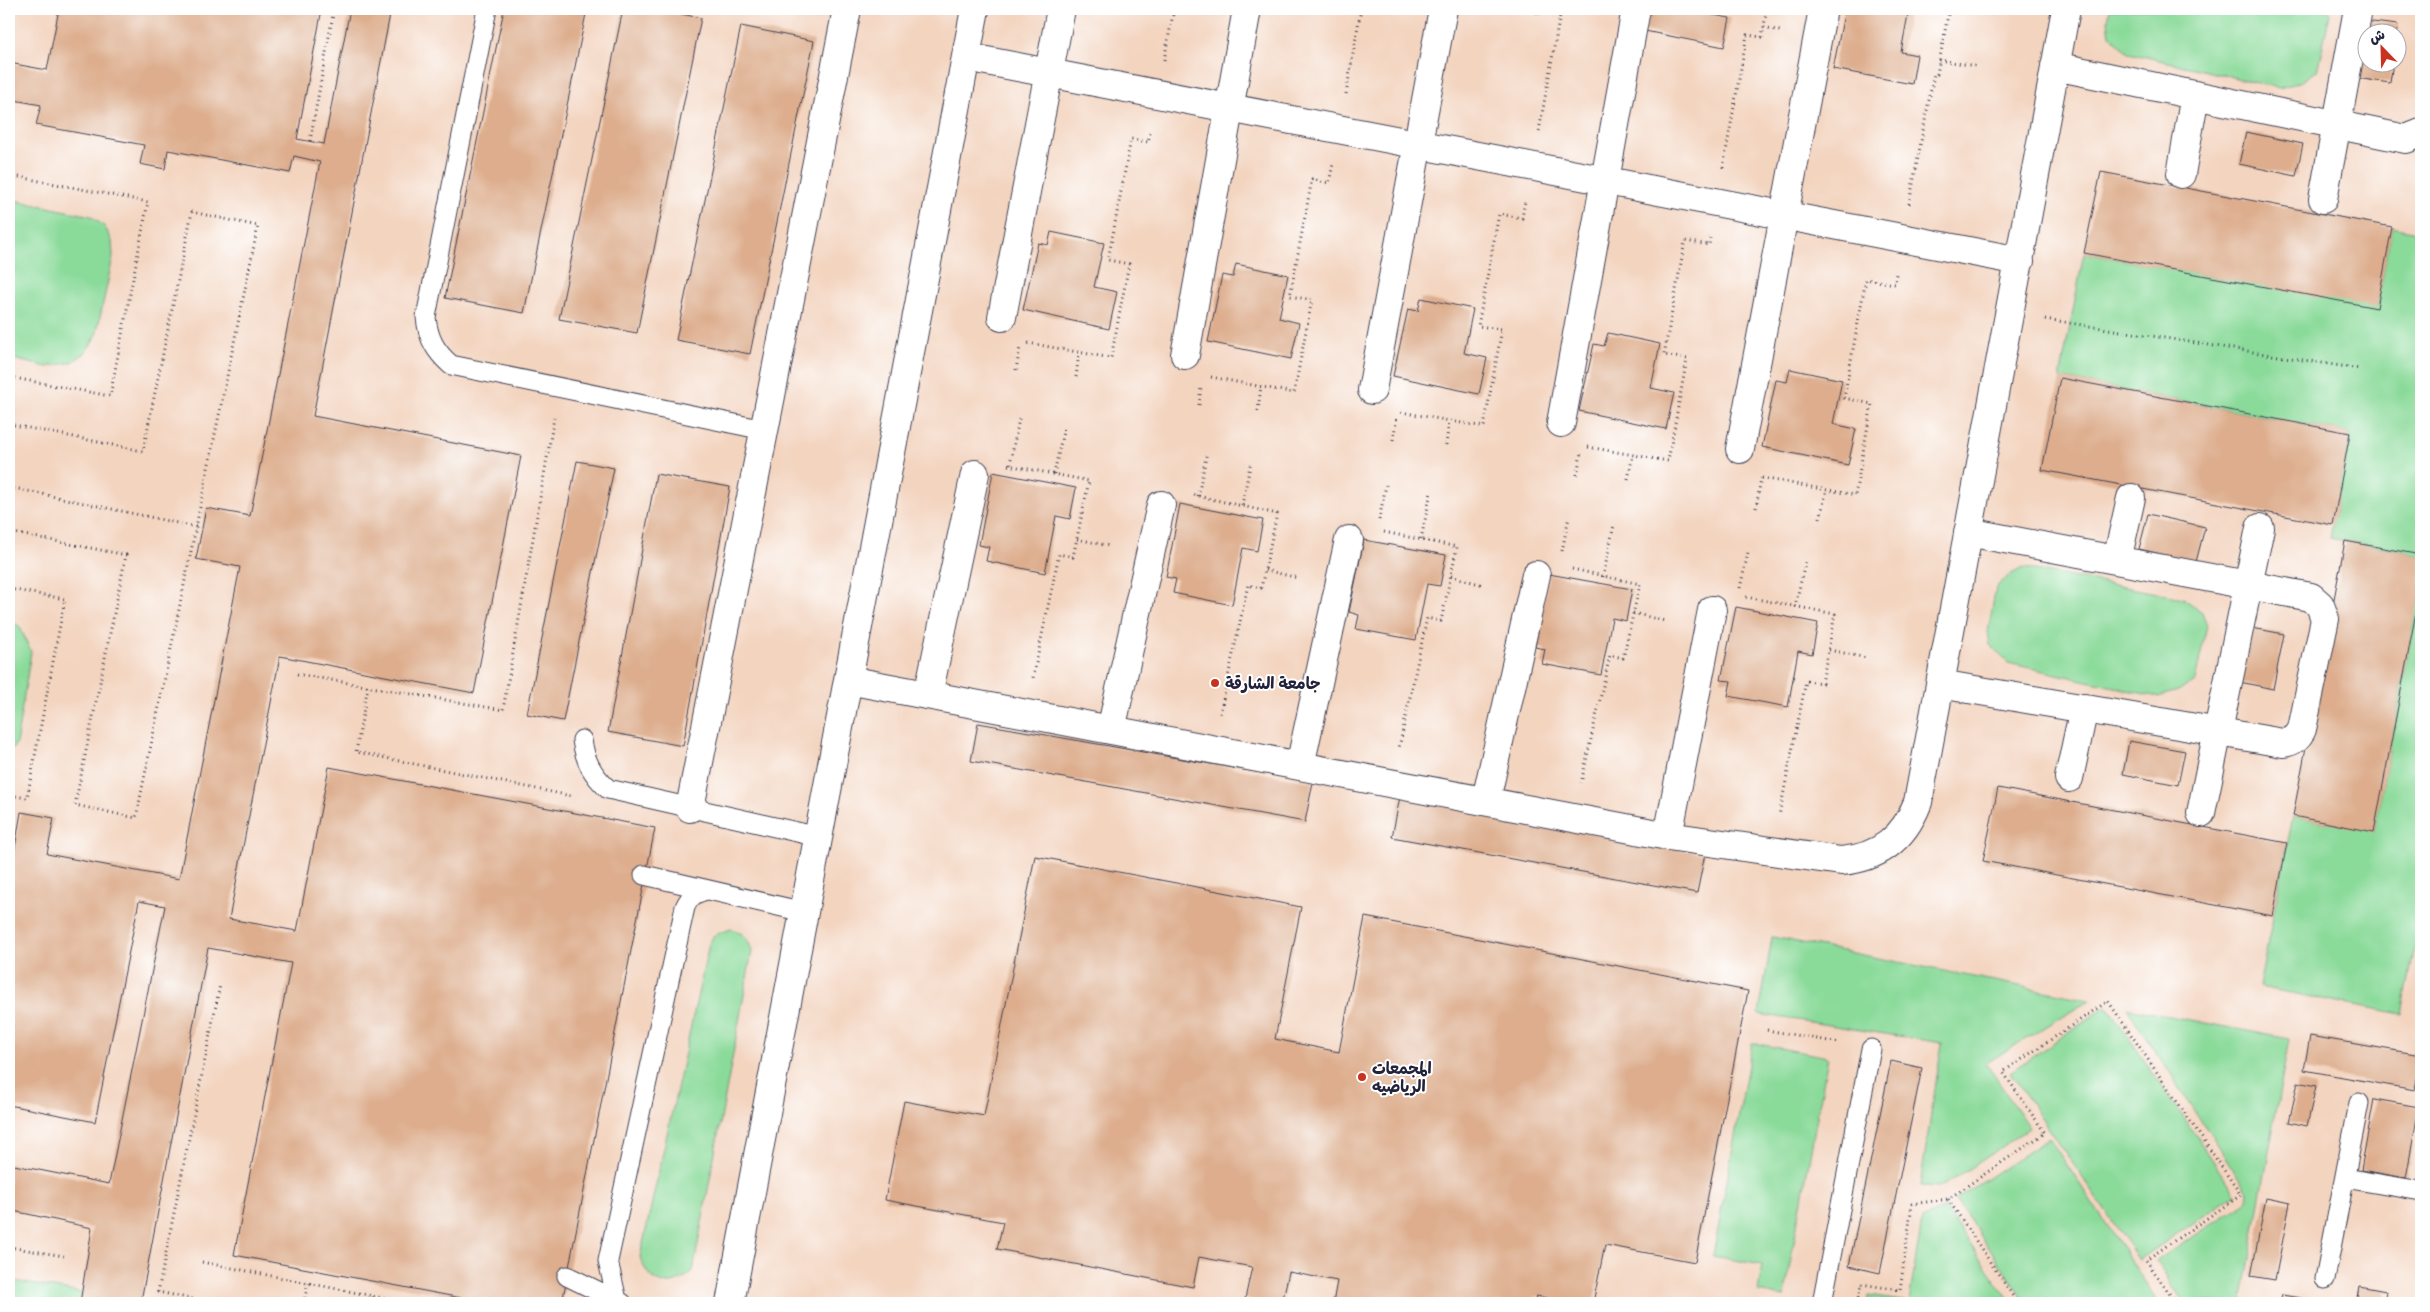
<svg xmlns="http://www.w3.org/2000/svg" width="2430" height="1312" viewBox="0 0 2430 1312" font-family="'Indie Flower','Playpen Sans Arabic',sans-serif">
<style>
.built{fill:#f3d4bf;fill-rule:evenodd}
.green{fill:#8ada9a;stroke:#567e6a}
.building{fill:#ddad8d}
.lines{fill:none;stroke-linecap:round;stroke-linejoin:round}
.lane-casing{stroke:#414052;stroke-width:21}
.street-casing{stroke:#414052;stroke-width:30}
.path{stroke:#414052;stroke-width:3;stroke-dasharray:1 4;stroke-linecap:butt}
.lane{stroke:#fff;stroke-width:19}
.street{stroke:#fff;stroke-width:28}
.poi-dot{fill:#c8321e;stroke:#fff;stroke-width:2}
.labels{text-anchor:middle;stroke-width:4;stroke-linejoin:round;paint-order:stroke}
.poi-label{font-size:16px;font-weight:bold;fill:#22223b;stroke:#fff;text-anchor:start}
</style>
<rect width="100%" height="100%" fill="#fff"/>
<filter id="ink" filterUnits="userSpaceOnUse"><feTurbulence type="fractalNoise" baseFrequency=".02" numOctaves="2"/><feDisplacementMap in="SourceGraphic" scale="10" xChannelSelector="R" yChannelSelector="G"/><feConvolveMatrix kernelMatrix="1 2 1 2 8 2 1 2 1" color-interpolation-filters="sRGB"/></filter>
<filter id="wash" filterUnits="userSpaceOnUse"><feTurbulence type="fractalNoise" baseFrequency=".0096" numOctaves="4" result="noise"/><feDisplacementMap in="SourceGraphic" scale="20" xChannelSelector="R" yChannelSelector="G"/><feGaussianBlur stdDeviation="1.12" result="paint"/><feColorMatrix in="noise" values="0 0 0 0 0 0 0 0 0 0 0 0 0 0 0 0 0 1.4 0 .05"/><feComposite in="paint" operator="in"/></filter>
<g filter="url(#wash)">
<rect width="100%" height="100%" fill="#f1e9d1"/>
<!-- built -->
<path class="built" d="M9 9H2421V1303H9ZM2368 32H2398V62H2368Z"/>
<!-- green -->
<path class="green" d="M2110 9H2327L2330 14 2317 71 2302 81 2279 88 2129 53 2110 35 2108 21Z
M9 199 91 216 105 227 112 241 113 257 96 336 85 353 72 362 47 367 9 358Z
M2419 214 2421 215V555L2330 538 2350 433 2060 378 2084 253 2377 307 2392 227 2417 232Z
M2024 568 2183 598 2202 612 2207 625 2195 681 2181 690 2158 697 2008 663 1990 645 1988 632 1996 587 2011 574Z
M2421 586V917L2402 1014 2259 987 2293 816 2374 831Z
M9 619 20 627 31 652 16 744 9 753Z
M731 929C744 933 748 938 752 951L693 1271C670 1292 649 1285 640 1257L709 944 714 935Z
M1772 937 2090 1000 1986 1063 2029 1128 1942 1187 1920 1186 1942 1043 1759 1014Z
M2107 1006 2236 1194 2139 1260 2010 1072Z
M2127 1008 2289 1039 2242 1303H2184L2156 1261 2243 1204 2247 1200 2248 1192Z
M1752 1043 1828 1057 1784 1297 1758 1292 1762 1265 1713 1256Z
M2049 1138 2159 1303H2026L1956 1199Z
M1945 1208 2009 1300 2004 1303H1867L1868 1296 1909 1302 1922 1220Z
M9 1280 82 1293 80 1303H9Z"/>
<g id="blocks">
<!-- building -->
<path class="building" d="M59 9H322L297 139 324 144 350 9H391L313 416 521 456 474 693 280 656 229 919 297 931 329 767 655 828 562 1303H488L234 1255 291 963 208 948 141 1301 146 1303H80L92 1228 9 1210V1164L109 1184 165 906 139 901 95 1122 9 1105V846L15 848 21 812 54 818 47 854 179 879 240 567 196 559 206 508 250 516 320 162 294 156 290 173 168 150 165 169 140 164 144 145 36 125 41 105 9 99V63L47 70Z
M504 9H587L524 313 445 298Z
M623 9H656L701 18 637 333 559 319Z
M1519 9H1543L1541 14Z
M1649 9H1714L1713 15 1730 18 1724 47 1645 31Z
M1845 9H1909L1901 52 1917 55 1912 84 1833 69Z
M2364 21 2398 25 2397 32H2368V62H2393L2390 83 2356 78Z
M741 26 814 41 750 354 676 340Z
M2246 132 2303 144 2296 176 2239 164Z
M2101 172 2392 227 2377 308 2084 253Z
M1051 232 1104 243 1094 287 1117 292 1109 329 1023 310 1038 243 1048 245Z
M1236 264 1288 275 1279 318 1299 323 1291 359 1208 342 1222 275 1233 277Z
M1421 298 1473 309 1464 353 1487 358 1479 394 1393 376 1408 309 1418 311Z
M1608 333 1660 344 1651 388 1674 393 1666 429 1579 411 1594 344 1604 346Z
M1790 369 1842 380 1833 424 1856 429 1848 465 1762 447 1776 380 1787 382Z
M2060 378 2350 433 2333 525 2042 470Z
M577 461 614 468 563 721 527 714Z
M993 472 1076 488 1070 519 1056 516 1045 573 986 561 989 547 979 545Z
M656 474 730 487 683 746 608 732Z
M1180 504 1263 520 1257 551 1243 548 1232 605 1173 593 1176 579 1166 577Z
M2148 514 2205 527 2196 562 2139 549Z
M1364 540 1446 555 1440 586 1427 584 1416 640 1356 629 1359 615 1349 612Z
M2345 541 2421 555V586L2374 832 2293 816Z
M1549 574 1632 589 1626 621 1612 618 1601 675 1542 664 1545 649 1535 647Z
M1736 607 1818 623 1812 654 1798 651 1788 707 1728 696 1731 681 1721 680Z
M2252 628 2284 634 2273 689 2240 682Z
M978 723 1313 782 1305 822 971 761Z
M2129 741 2185 751 2178 785 2123 774Z
M1998 788 2287 843 2273 916 1983 861Z
M1400 797 1705 854 1697 893 1392 837Z
M1035 856 1301 907 1275 1039 1339 1052 1365 917 1748 991 1695 1262 1605 1245 1593 1303H1576L1536 1296 1534 1303H1333L1337 1281 1289 1272 1282 1303H1269L1245 1299 1252 1267 1199 1257 1193 1287 997 1249 1003 1222 885 1200 904 1101 984 1116Z
M2310 1036 2421 1055 2415 1090 2304 1070Z
M1891 1061 1922 1068 1880 1273 1849 1266Z
M2298 1082 2316 1086 2307 1126 2289 1122Z
M2374 1099 2419 1107 2406 1178 2361 1170Z
M2266 1198 2290 1203 2275 1280 2251 1276Z
M2359 1286 2386 1291 2384 1303H2356Z
M2282 1295 2324 1302V1303H2280Z"/>
</g>
</g>
<g filter="url(#ink)">
<use href="#blocks" fill-opacity="0" stroke="#414052" stroke-width="1"/>
<g class="lines">
<!-- lane casing -->
<g class="lane-casing">
<path id="lane" d="M487 9 426 317C428 338 435 351 451 365L764 430
M582 740C585 761 592 774 608 789L819 837
M644 875 804 912
M2345 1178 2421 1191
M567 1276 622 1303
M2325 1279 2359 1103
M617 1300 608 1261 685 907C690 896 695 893 706 890
M1822 1303 1871 1049"/>
</g>
<!-- street casing -->
<g class="street-casing">
<path id="street" d="M966 57 2020 261
M2055 66 2406 139 2421 133
M2181 174 2195 95
M2323 199 2358 9
M1002 317 1061 9
M1185 355 1247 9
M1372 390 1443 9
M1561 423 1636 9
M1740 449 1823 9
M2117 560 2131 498
M848 680 1668 836 1841 861C1880 858 1904 838 1918 802L2066 9
M1940 684 2283 743C2292 742 2298 738 2302 729L2325 619 2320 605 2311 597 1968 532
M928 695 975 474
M1111 730 1161 505
M1300 766 1349 540
M2069 778 2084 708
M1486 800 1536 575
M690 808 847 9
M2201 813 2260 528
M1668 836 1712 610
M730 1303 975 9"/>
</g>
<!-- path -->
<path class="path" d="M1764 27 1783 32
M1164 60 1174 9
M1939 60 1976 66
M1346 94 1361 9
M1539 131 1561 9
M310 141 334 9
M1723 168 1747 35 1762 37 1767 9
M9 175 148 202 110 396 9 377
M1909 204 1934 74H1937L1949 9
M2045 319 2360 369
M1028 343 1111 358 1129 264 1108 260 1131 139 1148 142 1151 130
M1016 370 1020 347
M1076 377 1079 353
M1211 377 1294 393 1312 300 1290 296 1312 179 1329 183 1333 164
M1199 405 1201 386
M1258 411 1261 386
M1401 412 1484 427 1502 329 1478 326 1499 214 1522 218 1525 201
M9 424 143 451 192 212 258 226 136 818 75 805 126 555 9 532
M1393 440 1397 417
M1446 445 1449 421
M1588 447 1668 461 1687 359 1664 355 1685 241 1709 245 1710 238
M1010 464 1019 419
M1008 465 1089 481 1073 557 1059 554 1033 678
M1054 474 1064 427
M1577 475 1581 453
M1762 478 1855 495 1872 404 1844 398 1866 279 1895 284 1896 274
M1628 479 1633 455
M9 487 196 527
M1194 495 1277 514 1261 588 1248 585 1220 714
M1198 496 1207 452
M1242 505 1251 461
M1756 508 1761 478
M1820 518 1827 489
M1379 520 1386 485
M1384 532 1457 547 1441 621 1427 618 1399 748
M1077 539 1110 546
M1421 539 1431 492
M1562 551 1569 517
M1572 569 1640 584 1623 658 1610 655 1581 783
M1265 570 1298 578
M1451 576 1483 585
M1603 577 1614 525
M1740 588 1749 549
M9 589 65 599 27 798 9 795
M1746 597 1835 614 1822 683 1806 681 1779 816
M1795 607 1806 559
M1633 613 1665 621
M1829 650 1867 658
M297 674 503 710 554 418
M368 686 356 752 571 796
M1767 1030 1840 1043
M9 1247 64 1256
M202 1262 408 1303
M212 1303 158 1292 220 985
M304 1303 308 1283
M372 1303 373 1296
M1260 1303 1261 1302
M1857 1303 1861 1284 1900 1290 1912 1204 1948 1199
M2015 1303 2017 1302 1948 1199 2045 1133 2003 1072 2108 1001 2241 1195 2146 1260 2176 1303"/>
<!-- lane -->
<use href="#lane" class="lane"/>
<!-- street -->
<use href="#street" class="street"/>
</g>
</g>
<!-- markers -->
<g class="poi-dot">
<circle cx="1215" cy="683" r="5"/>
<circle cx="1362" cy="1077" r="5"/>
</g>
<g class="labels">
<!-- poi labels -->
<g class="poi-label">
<text x="1225" y="689">جامعة الشارقة</text>
<text x="1372" y="1074">المجمعات<tspan x="1372" dy="18">الرياضيه</tspan></text>
</g>
</g>
<!-- margin -->
<rect width="2430" height="1312" fill="none" stroke="#fff" stroke-width="30"/>
<!-- north arrow -->
<g transform="translate(2382 48) rotate(337)"><circle r="24" fill="#ffffff" stroke="#a7a7b1"/>
<path d="M0-4L9 19L0 12L-9 19Z" fill="#c8321e"/>
<text y="-8" font-size="14" font-weight="bold" text-anchor="middle" fill="#22223b">ش</text>
</g>
</svg>
